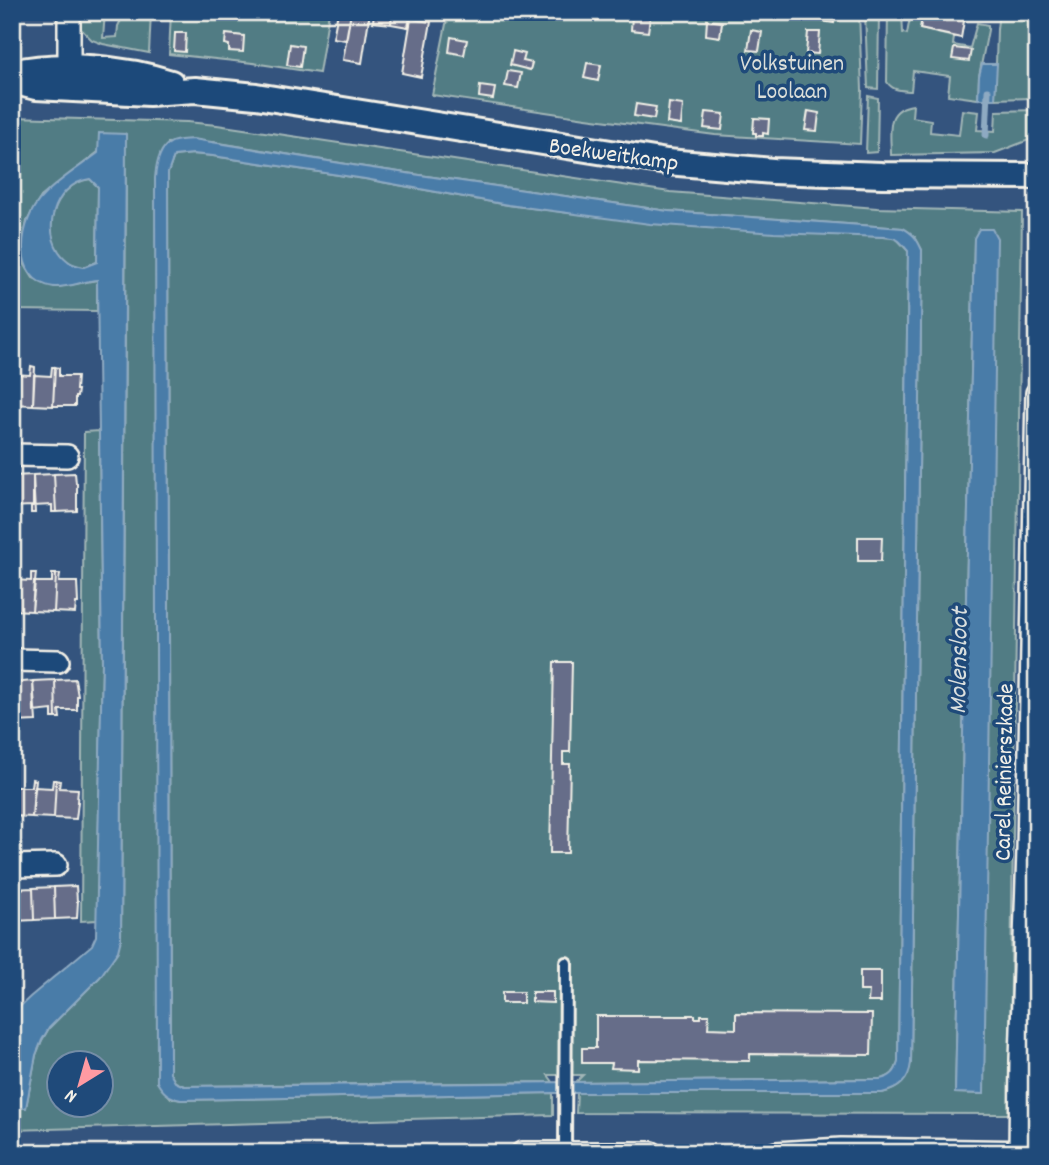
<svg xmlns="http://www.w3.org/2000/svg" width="1049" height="1165" viewBox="0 0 1049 1165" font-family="Dekko,sans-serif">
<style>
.green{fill:#517c84;stroke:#a2b6b6;stroke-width:2;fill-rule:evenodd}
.water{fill:#4a7ba8;stroke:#8eaac2;stroke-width:2;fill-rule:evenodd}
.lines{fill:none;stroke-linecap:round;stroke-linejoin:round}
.stream{stroke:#8eaac2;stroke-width:7}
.building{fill:#666d89;stroke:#f4f1e8;stroke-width:2}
.service-casing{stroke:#f4f1e8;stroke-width:16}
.minor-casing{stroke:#f4f1e8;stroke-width:26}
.tertiary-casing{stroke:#f4f1e8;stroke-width:30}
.service{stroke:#1f4a7a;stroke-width:10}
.minor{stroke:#1f4a7a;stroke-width:21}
.tertiary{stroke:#1f4a7a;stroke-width:24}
.labels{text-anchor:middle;stroke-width:7;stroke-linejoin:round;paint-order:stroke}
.park-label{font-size:24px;fill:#dcdfd9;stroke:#1f4a7a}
.street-label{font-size:24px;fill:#f4f1e8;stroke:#1f4a7a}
.water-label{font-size:26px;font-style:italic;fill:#dadfde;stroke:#1f4a7a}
</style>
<rect width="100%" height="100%" fill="#34547e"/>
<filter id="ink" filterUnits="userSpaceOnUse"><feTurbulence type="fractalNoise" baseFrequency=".0143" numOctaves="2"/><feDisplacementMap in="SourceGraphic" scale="14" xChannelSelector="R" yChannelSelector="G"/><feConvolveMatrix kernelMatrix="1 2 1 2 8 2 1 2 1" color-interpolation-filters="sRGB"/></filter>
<g filter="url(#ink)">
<!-- green -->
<path class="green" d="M78 12H105L103 38 117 37 118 26 125 12H151L149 53 103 44 92 40 78 26Z
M171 12H329L319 73 253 63 169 54Z
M409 12H859L862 90 860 144 715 135 586 118 432 95 447 19Z
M865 12H879L878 89 868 88Z
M888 12H902L903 33 907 34 911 12H923L920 29 954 37 953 45 970 48 977 23 988 25V30L979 76 978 99 948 95 950 76 913 71 911 91C901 90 893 91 887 82Z
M999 12H1037V89H1030V98L995 99 997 29Z
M868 96 878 98 877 152 866 153Z
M913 105 912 117 931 120 930 132 959 135 962 110 979 112 977 130 995 131 996 111 1037 110C1037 121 1038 132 1029 140L995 153 891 155C891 133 884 109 913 105Z
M12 117 187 122 217 125 670 192 877 208 1022 212 1009 1114 576 1113 577 1093H882C903 1088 903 1081 911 1063L922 250 915 237 902 228 668 211 365 167 213 142 168 143 157 1082 171 1098 181 1100 553 1093V1115L12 1130V1108L26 1107 36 1055 42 1040 49 1028 100 977 121 939 126 186 125 134 98 152 41 197 27 221 22 250 25 265 33 278 58 287 97 280V311L12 310ZM974 238 984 1094 955 1093ZM60 1064H102V1106H60Z
M193 154 213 156 365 179 508 205 578 214 896 238 908 251 898 1061C896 1072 891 1077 880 1079L576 1082 583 1075H548L553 1082 184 1086 175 1082 170 1073 168 173 174 156Z
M90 179 98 187 97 262 84 267C79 266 72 265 68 262 37 238 52 184 90 179Z
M99 431 102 663 97 920 81 921 84 432Z"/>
<!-- water -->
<path class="water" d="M982 64H997L995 99H978L979 76Z
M99 133 126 134 121 939 118 951 100 977 49 1028 42 1040 36 1055 26 1108H12V1014L30 997 92 945 96 936 102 663 97 280C84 281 68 288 54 287 10 281 19 219 43 196 58 180 81 166 98 153ZM90 179 98 187 97 262 84 267C79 266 72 265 68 261 38 238 52 184 90 179Z
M193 139 365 167 668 211 903 228C914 234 917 239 922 250L911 1063C909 1081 899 1089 882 1093H553L181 1100C169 1097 163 1093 157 1082L155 178C156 167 159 148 170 143 176 139 186 140 193 139ZM193 154 213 156 365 179 508 205 650 224 774 233 884 237C898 238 899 240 908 251L898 1061C896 1072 891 1077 880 1079L184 1086 175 1082 170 1073 168 173 174 156Z
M979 229H992L997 238 984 1094 955 1093 974 238Z"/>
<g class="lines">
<!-- stream -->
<path class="stream" d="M986 135 988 91"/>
</g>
<!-- building -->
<path class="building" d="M338 12H351L346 40 333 38Z
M351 12H370L362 63 343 60Z
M374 12 392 14 391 24 373 22Z
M823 12H835L834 23 821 21Z
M923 12H948L965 15 961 38 920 29Z
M392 14 410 17 408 27 391 24Z
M632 16 650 18 648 32 631 30Z
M411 19 431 22 421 77 402 73Z
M707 20 722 22 720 37 706 35Z
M751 30 762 32 759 51 748 50Z
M808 32H820L818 54 806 53Z
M175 33H186L185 52 174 51Z
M226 34 244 36 243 52 229 51V45L225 44Z
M451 37 467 40 464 55 449 52Z
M290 44 303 46 300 67 287 65Z
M954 48 971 50 969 61 952 59Z
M513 51 525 54 523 61 532 63 530 70 510 65Z
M587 63 601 65 598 81 584 78Z
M508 71 521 73 518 88 505 86Z
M480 86 495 88 493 99 479 97Z
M669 103 683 105 681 125 667 123Z
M636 104 656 107 654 119 634 116Z
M808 111 819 113 817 131 805 130Z
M706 112 724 114 722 130 704 128Z
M754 118 769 119 768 134 763 133V136H756V133H753Z
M31 366 35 367 33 405 12 404 13 374 30 375Z
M52 367H55L53 406 33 405 34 375 51 376Z
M55 367 59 368V376H77L76 390H78L77 397H75V406H53Z
M75 473 76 483H77V511L56 512 54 474Z
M54 474 56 512H52V505L33 506V475Z
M33 475 35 513H31V506L12 507V476Z
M858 537H882L881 561H858Z
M31 573H36L32 611 12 610 13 580 31 581Z
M52 574H56L54 612 32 611 34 582H52Z
M56 574H60L59 582H77L78 603H76L75 613 54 612Z
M554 662H572L570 752H563V764H570L568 853H550Z
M75 679 78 696H77V710H59L60 718H56L55 680Z
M55 680 56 718H52V710L34 712 33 681Z
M33 681 36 721 14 722 12 683Z
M32 779 36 780 32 817 12 816 13 787H31Z
M53 780H56L54 818 32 817 34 787 52 788Z
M56 780 60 781 59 788 78 789 77 802H78L76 819 54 818Z
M76 886 77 901H78L77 918 55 919 54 887Z
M54 887 55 919 34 920 33 888Z
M33 888 34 920 14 921 12 889Z
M860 971H881V1002H868L869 991H860Z
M502 992H523V1003H502Z
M532 992H553V1003L532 1002Z
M736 1013 872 1014 871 1055 750 1054V1061L638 1060V1069L611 1068 612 1063H582V1048H596V1016H688V1015H695V1018H701V1015H709L708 1028 736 1029Z"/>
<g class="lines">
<!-- service casing -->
<g class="service-casing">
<path id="service" d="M565 1152 566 963"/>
</g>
<!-- minor casing -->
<g class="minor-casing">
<path id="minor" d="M69 84V12
M12 455 67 456
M12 660 58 661
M12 866 56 865
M522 1153H652
M776 1153 841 1149 1037 1152
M1020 1153 1021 1060 1028 850 1037 393"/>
</g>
<!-- tertiary casing -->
<g class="tertiary-casing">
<path id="tertiary" d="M12 73C61 62 124 68 171 83
M12 81 36 87 149 93 195 90 256 96 667 162 773 171 882 175 1037 176"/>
</g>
<!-- service -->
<use href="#service" class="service"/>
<!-- minor -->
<use href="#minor" class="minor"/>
<!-- tertiary -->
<use href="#tertiary" class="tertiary"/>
</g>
</g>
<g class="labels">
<!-- park labels -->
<g class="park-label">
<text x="792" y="70">Volkstuinen<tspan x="792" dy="28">Loolaan</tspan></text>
</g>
<!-- street labels -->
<g class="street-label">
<text transform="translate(614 153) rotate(8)" y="8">Boekweitkamp</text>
<text transform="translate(1003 772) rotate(-89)" y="8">Carel Reinierszkade</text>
</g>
<!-- water labels -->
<g class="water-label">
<text transform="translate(957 661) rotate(-89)" y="9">Molensloot</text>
</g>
</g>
<!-- margin -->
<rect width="1049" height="1165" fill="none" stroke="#1f4a7a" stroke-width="42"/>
<rect x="21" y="21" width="1007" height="1123" fill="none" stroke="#f4f1e8" stroke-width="2.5" filter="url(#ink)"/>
<!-- north arrow -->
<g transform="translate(80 1084) rotate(217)"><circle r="33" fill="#1f4a7a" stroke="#748da6" stroke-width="2"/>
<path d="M0-5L12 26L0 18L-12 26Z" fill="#ff9aa2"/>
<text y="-10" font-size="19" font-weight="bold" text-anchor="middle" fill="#f4f1e8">N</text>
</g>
</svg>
